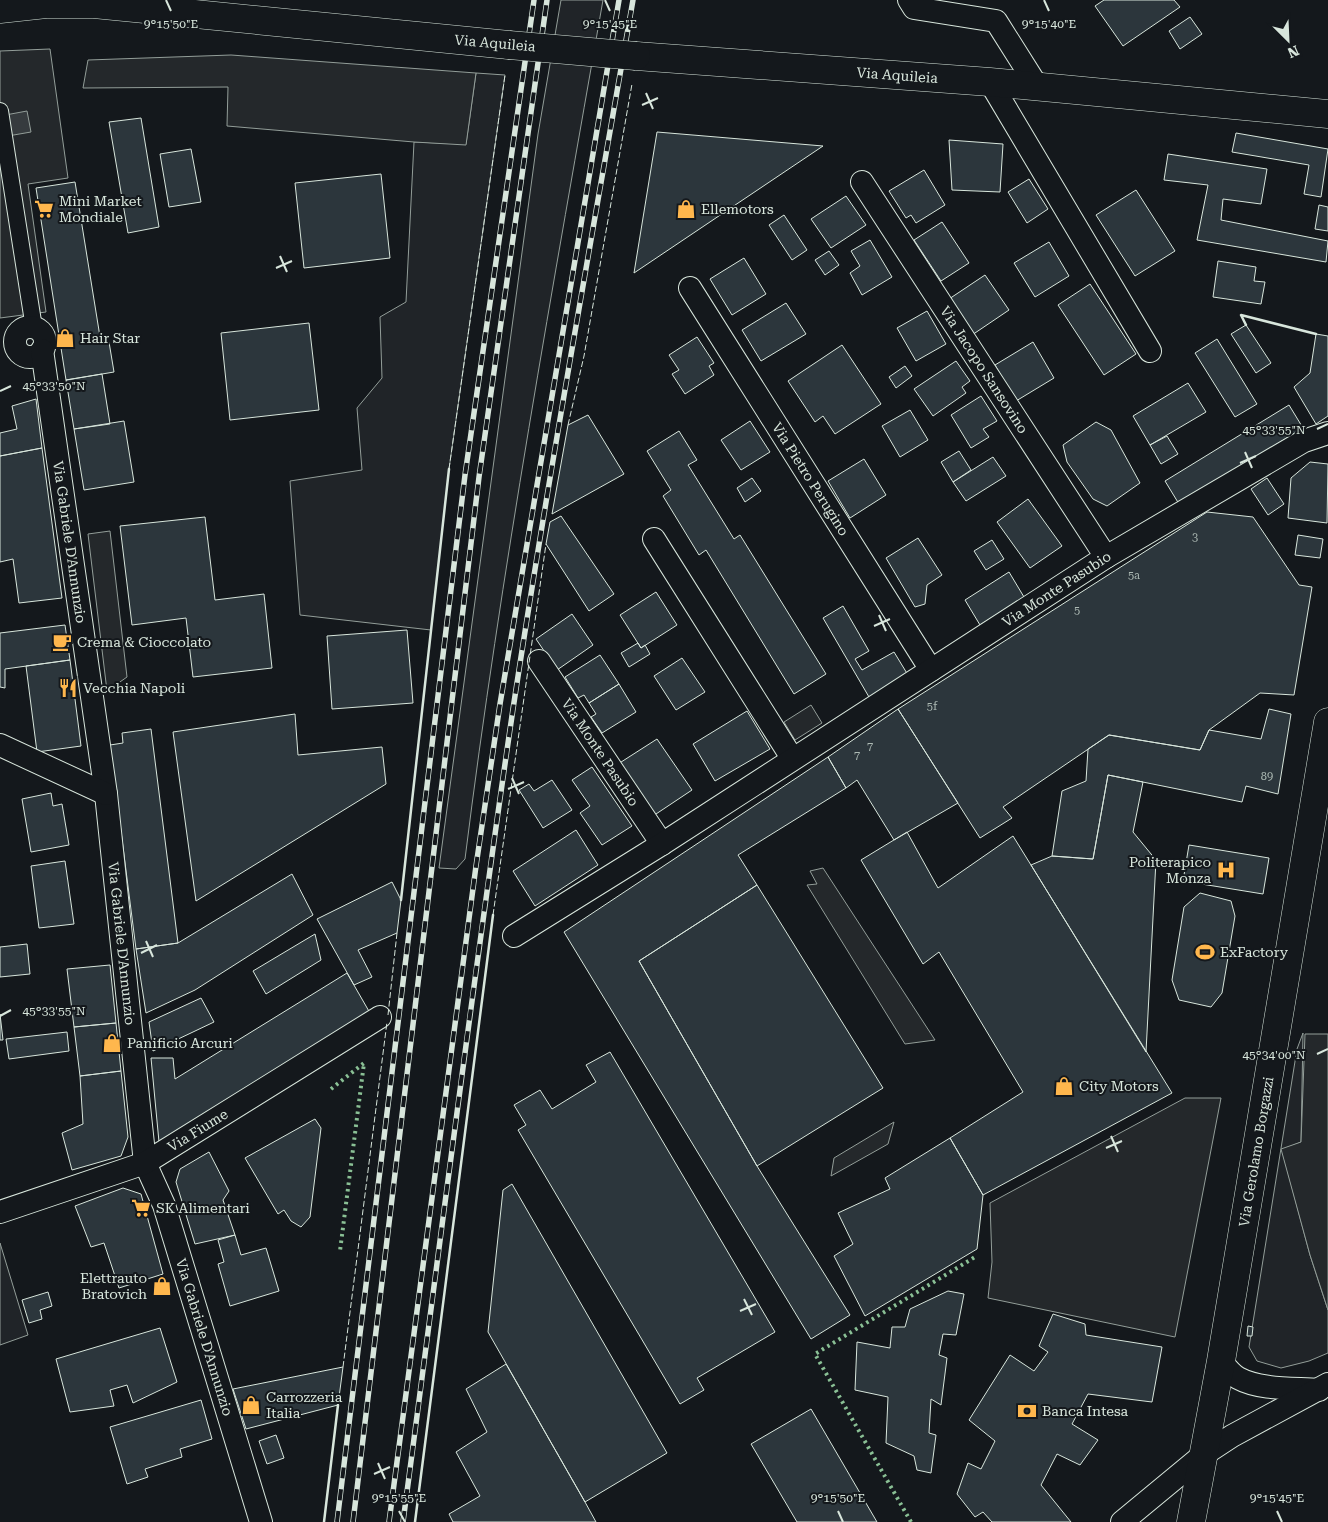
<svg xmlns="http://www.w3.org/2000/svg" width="1328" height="1522" viewBox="0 0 1328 1522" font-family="'Roboto Serif',serif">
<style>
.green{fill:#202428;stroke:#939e99}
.parking{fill:#24282b;stroke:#939e99}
.water{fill:#363b3e;stroke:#939e99}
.building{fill:#2c363c;stroke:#d8e6dc}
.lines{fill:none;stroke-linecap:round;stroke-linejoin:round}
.pedestrian-casing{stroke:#d8e6dc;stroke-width:18}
.minor-casing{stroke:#d8e6dc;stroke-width:24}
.tertiary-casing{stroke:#d8e6dc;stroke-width:29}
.secondary-casing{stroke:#d8e6dc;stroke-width:29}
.pedestrian{stroke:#14181c;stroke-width:16}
.minor{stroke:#14181c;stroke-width:22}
.tertiary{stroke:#14181c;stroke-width:28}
.secondary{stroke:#14181c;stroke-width:28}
.rail-casing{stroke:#d8e6dc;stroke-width:5.5}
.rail{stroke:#14181c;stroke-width:4;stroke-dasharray:11;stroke-linecap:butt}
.tertiary-bridge-casing{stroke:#d8e6dc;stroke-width:29;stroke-linecap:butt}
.tertiary-bridge{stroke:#14181c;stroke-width:28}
.hedge{stroke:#8ac095;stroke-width:4;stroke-dasharray:2.5 4;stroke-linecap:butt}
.fence{stroke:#d8e6dc;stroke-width:1;stroke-dasharray:6 2.5;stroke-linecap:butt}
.wall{stroke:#d8e6dc;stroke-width:2.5}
.ticks{fill:none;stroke:#d8e6dc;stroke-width:2}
.labels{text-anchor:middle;stroke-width:4;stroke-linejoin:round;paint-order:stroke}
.number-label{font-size:11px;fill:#adbab4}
.street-label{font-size:14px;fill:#d8e6dc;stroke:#14181c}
.poi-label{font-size:14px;fill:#d8e6dc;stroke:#14181c;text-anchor:start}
.ticks-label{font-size:12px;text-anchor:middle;fill:#d8e6dc;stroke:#14181c;stroke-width:4;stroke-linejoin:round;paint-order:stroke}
</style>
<rect width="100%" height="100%" fill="#14181c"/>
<!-- green -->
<path class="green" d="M561 0H603C553 286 501 571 465 859L456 869 439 868 538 134Z
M476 73 505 75 449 469 431 630 300 615 290 481 362 470 357 408 382 378 380 317 406 302 414 142 466 144Z
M1303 1033 1301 1142 1282 1150 1310 1255 1328 1310V1353L1309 1361 1281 1368 1257 1361 1249 1347 1297 1049Z
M0 1243 28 1335 0 1345Z"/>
<!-- parking -->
<path class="parking" d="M50 49 68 178 28 184 46 312 0 318V51Z
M231 55 476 73 466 145 414 142 227 126 228 87 83 88 88 60Z
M110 531 127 677 107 691 88 534Z
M811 705 822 723 795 740 784 722Z
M823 868 935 1040 905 1044 807 885 817 884 810 871Z
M1305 1034H1328V1310L1310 1255 1281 1149 1301 1142Z
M1185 1098H1221L1175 1337 988 1298 992 1262 990 1203Z
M894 1122 888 1144 831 1176 834 1158Z"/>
<!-- water -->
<path class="water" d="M27 111 31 132 2 137 0 116Z"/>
<!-- building -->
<path class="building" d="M1104 0H1174L1180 7 1123 46 1095 6Z
M1190 17 1202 34 1180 49 1169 31Z
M141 118 159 227 128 233 109 122Z
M657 132 823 146 634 273Z
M1236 133 1328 149 1321 197 1304 194 1309 165 1232 152Z
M949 140 1003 144 1000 192 952 190Z
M191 149 201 202 169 207 160 154Z
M1168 154 1267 169 1261 204 1223 199 1221 220 1328 241 1326 262 1197 240 1208 185 1164 180Z
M924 170 945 205 916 223 911 215 906 218 889 191Z
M381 174 390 258 304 268 295 183Z
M1029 179 1048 209 1027 223 1008 192Z
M75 182 101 343 109 342 114 372 66 380 36 188Z
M1136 190 1175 251 1135 276 1096 215Z
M846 196 866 225 831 248 811 219Z
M1319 205 1328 207V231L1315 229Z
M784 215 807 250 792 260 769 225Z
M942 222 969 263 941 281 914 240Z
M870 240 892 277 862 295 850 273 860 266 851 251Z
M1049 242 1069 276 1035 297 1014 263Z
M829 251 839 265 825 275 815 260Z
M744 258 766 294 732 315 710 279Z
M1218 261 1256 267 1254 281 1265 282 1261 304 1213 297Z
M985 275 1009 310 972 335 949 299Z
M1090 284 1136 354 1104 375 1058 305Z
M786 303 806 334 761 361 742 330Z
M927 311 946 344 916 361 897 328Z
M309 323 319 410 230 420 221 333Z
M1246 325 1271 363 1256 373 1231 334Z
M1316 334 1328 336V416L1316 424 1294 387 1310 373Z
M697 337 714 363 709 366 714 375 685 394 672 374 679 370 669 355Z
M1217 339 1257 404 1235 417 1195 353Z
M1033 342 1054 378 1016 401 995 365Z
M842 345 881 404 835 434 823 416 815 422 788 381Z
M956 361 970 381 962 387 966 393 933 416 914 389Z
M905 366 912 376 896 388 889 377Z
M102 374 110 424 74 429 66 380Z
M1188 383 1206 412 1150 445 1133 416Z
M981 396 997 421 983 429 989 437 971 448 951 415Z
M36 399 42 448 0 456V433L17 429 12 406Z
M1289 405 1303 428 1179 504 1165 481Z
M910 410 928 440 900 457 882 426Z
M588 415 624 474 552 514 568 425Z
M124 421 134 482 84 490 74 429Z
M750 421 770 452 741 470 721 440Z
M1096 422 1111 430 1140 483 1107 506 1093 499 1067 462 1063 445Z
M679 431 697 460 688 465 734 539 740 535 826 674 794 694 706 550 699 555 663 496 671 490 647 451Z
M1167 436 1178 454 1161 464 1150 445Z
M42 448 62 598 19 603 13 559 0 562V456Z
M959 451 971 470 953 482 941 462Z
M993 457 1006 476 966 501 953 482Z
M864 459 886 495 850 518 828 481Z
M1310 462 1328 464 1327 523 1288 518 1291 478Z
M752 478 761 491 745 502 737 488Z
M1267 478 1284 504 1268 515 1251 489Z
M1028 499 1062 546 1030 568 997 522Z
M1207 512 1253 517 1299 585 1312 587 1294 695 1260 693 1209 730 1200 750 1109 735 1003 807 1012 818 980 838 898 709Z
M561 516 614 594 589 611 546 544 550 522Z
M205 517 215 600 264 594 272 668 193 677 186 618 132 625 120 526Z
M1298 535 1323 539 1320 558 1295 555Z
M918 538 942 575 927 585 925 604 915 607 886 558Z
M992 540 1004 559 986 570 974 551Z
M1009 572 1024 597 980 625 965 600Z
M656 592 677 625 641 648 620 615Z
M843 606 869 651 855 659 862 670 894 652 908 675 869 697 823 618Z
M572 614 593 645 557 670 536 639Z
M65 625 70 660 5 669V688L0 687V633Z
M407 630 413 703 332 709 327 636Z
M638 643 641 648 645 645 650 654 629 667 621 653Z
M600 655 619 684 589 703 584 695 578 698 565 677Z
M682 658 705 692 676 710 654 676Z
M70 660 81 746 37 752 26 666Z
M619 684 636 712 602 733 591 717 596 714 589 703Z
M898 709 958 803 894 840 857 780 846 788 828 757Z
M1269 709 1291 714 1278 794 1246 786 1242 802 1108 775 1093 859 1052 856 1062 791 1086 781 1088 749 1109 735 1200 750 1209 730 1261 739Z
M747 711 770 749 715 781 693 744Z
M295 714 298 755 382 747 386 784 196 901 173 732Z
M151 729 178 943 136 949 110 745 123 743 122 733Z
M657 739 692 790 653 816 618 764Z
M828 757 846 788 738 855 757 885 639 961 757 1166 850 1315 811 1339 564 932Z
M592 767 632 826 602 845 580 813 590 806 572 780Z
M1108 775 1143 782 1133 832 1156 860 1146 1052 1031 865 1052 856 1093 859Z
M552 780 572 810 543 828 519 790 529 784 534 791Z
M51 793 53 806 62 804 69 845 31 852 22 799Z
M576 830 598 865 535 906 513 871Z
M907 832 938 888 1013 836 1172 1093 983 1195 950 1138 1023 1092 939 952 923 964 861 860Z
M1189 845 1269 858 1263 894 1183 881Z
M65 861 74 924 39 928 31 866Z
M292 874 313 915 195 990 146 1013 136 949 178 943Z
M392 882 401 900 397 933 358 950 372 977 354 985 317 919Z
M757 885 883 1088 757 1166 639 961Z
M1200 893 1231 901 1235 916 1222 993 1211 1007 1179 1000 1172 980 1184 907Z
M315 934 321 960 266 994 253 971Z
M27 944 30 974 0 977V947Z
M110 965 116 1023 74 1027 67 969Z
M347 973 370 1013 159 1142 151 1058H173L175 1079Z
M201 998 214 1022 153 1051 149 1022Z
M0 1014 3 1040H0Z
M116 1023 121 1071 80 1076 74 1027Z
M67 1032 69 1051 9 1059 6 1039Z
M610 1052 775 1332 697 1378 704 1390 680 1404 518 1130 526 1125 514 1105 540 1090 552 1109 596 1082 586 1065Z
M121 1071 128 1137 121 1156 72 1170 62 1133 83 1124 80 1076Z
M315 1119 321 1128 310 1217 301 1227 291 1221 284 1210 278 1214 245 1158Z
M950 1138 983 1195 977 1249 865 1316 834 1256 853 1244 838 1213 890 1189 885 1178Z
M209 1152 229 1191 223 1200 235 1235 195 1244 176 1182 180 1169Z
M512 1184 667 1453 585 1502 488 1332 503 1190Z
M123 1188 141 1194 163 1274 119 1288 104 1243 91 1247 75 1206Z
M235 1235 241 1255 266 1248 279 1291 230 1306 218 1264 224 1262 218 1240Z
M948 1291 964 1294 956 1335 943 1334 939 1355 947 1358 941 1405 931 1399 929 1433 936 1435 931 1473 917 1470 914 1456 886 1443 888 1397 855 1390 857 1342 890 1348 892 1327H905L910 1309Z
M48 1292 52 1306 40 1310 42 1319 29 1323 22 1300Z
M1053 1314 1085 1324 1086 1335 1162 1347 1152 1402 1088 1394 1072 1424 1098 1440 1080 1465 1057 1454 1041 1485 1071 1522H992L983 1512 975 1517 957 1494 968 1463 981 1469 995 1441 969 1420 1010 1355 1034 1371 1048 1352 1039 1346Z
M1248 1326 1253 1327 1252 1336H1247Z
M160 1328 177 1382 133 1403 127 1385 110 1390 114 1406 70 1412 56 1359Z
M506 1364 585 1502 596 1522H453L449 1514 480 1496 456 1452 487 1432 466 1389Z
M343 1367 338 1405 246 1429 233 1389Z
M201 1400 212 1439 180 1449 182 1457 145 1469 148 1477 127 1484 110 1427Z
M811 1409 877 1522H797L751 1444Z
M276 1435 284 1458 267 1464 259 1441Z"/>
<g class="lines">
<!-- pedestrian casing -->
<g class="pedestrian-casing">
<path id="pedestrian" d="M0 111 34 328"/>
</g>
<!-- minor casing -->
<g class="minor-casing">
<g id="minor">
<path d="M909 0 914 8 996 21 1037 86"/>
<path d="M990 82 1150 351"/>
<path id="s1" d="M862 182 1106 557"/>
<path id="s2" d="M690 288 931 670"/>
<circle cx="30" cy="342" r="15"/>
<path id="s3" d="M42 350 106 794 145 1163 164 1205 261 1522"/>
<path d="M654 539 792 758"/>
<path id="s4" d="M539 661 662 844"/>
<path d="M0 745 106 794"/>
<path id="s5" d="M514 936 662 844 1106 557 1304 441 1328 433"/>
<path id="s6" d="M0 1212 145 1163 380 1017"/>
<path d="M1221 1361C1226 1367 1231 1374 1238 1378 1260 1390 1294 1388 1319 1390"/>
<path d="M1122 1522 1203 1455 1232 1436 1328 1384"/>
</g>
</g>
<!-- tertiary casing -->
<g class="tertiary-casing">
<g id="tertiary">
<path d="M0 9 46 4H94L509 45"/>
<path id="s7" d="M636 56 990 82 1328 114"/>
</g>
</g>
<!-- secondary casing -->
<g class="secondary-casing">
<g id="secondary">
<path id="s8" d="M1191 1522 1221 1361 1328 722"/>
</g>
</g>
<!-- pedestrian -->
<use href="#pedestrian" class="pedestrian"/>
<!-- minor -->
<use href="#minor" class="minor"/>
<!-- tertiary -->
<use href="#tertiary" class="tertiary"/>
<!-- secondary -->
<use href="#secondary" class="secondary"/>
<!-- rail casing -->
<g class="rail-casing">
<path id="rail" d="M337 1522 465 475 534 0
M353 1522 479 477 547 0
M389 1522 476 866 500 704 619 0
M403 1522C439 1251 473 980 513 709 549 472 592 236 633 0"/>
</g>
<!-- rail -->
<use href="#rail" class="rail"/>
<!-- tertiary-bridge casing -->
<g class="tertiary-bridge-casing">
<path id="tertiary-bridge" d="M509 45 636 56"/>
</g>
<!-- tertiary-bridge -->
<use href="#tertiary-bridge" class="tertiary-bridge"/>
<!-- hedge -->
<path class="hedge" d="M331 1089 364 1063 340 1251
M911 1522 815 1354 975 1257"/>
<!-- fence -->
<path class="fence" d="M568 425 584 356 632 84
M449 469 505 75
M493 915 546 544
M388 1015 397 933
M343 1367 387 1022"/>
<!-- wall -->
<path class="wall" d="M1246 325 1241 315 1316 334
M401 900 449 469
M324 1522 338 1405
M415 1522 493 915"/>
</g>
<!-- ticks -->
<path class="ticks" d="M166 0 171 11M605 0 610 11M1044 0 1049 11M646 93 653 109M642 105 658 98M280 256 287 272M276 268 292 261M0 391 11 386M1317 429 1328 424M1245 452 1252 468M1240 463 1256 456M879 615 886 631M874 626 890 619M512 778 519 794M508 789 524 782M146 941 153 957M141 953 157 945M0 1016 11 1010M1317 1054 1328 1049M1111 1136 1118 1152M1106 1148 1122 1141M744 1299 752 1315M740 1311 756 1304M378 1463 385 1479M374 1474 390 1467M399 1511 405 1522M838 1511 843 1522M1277 1511 1282 1522"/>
<!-- icons -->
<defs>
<g id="supermarket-bare" transform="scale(1.5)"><path d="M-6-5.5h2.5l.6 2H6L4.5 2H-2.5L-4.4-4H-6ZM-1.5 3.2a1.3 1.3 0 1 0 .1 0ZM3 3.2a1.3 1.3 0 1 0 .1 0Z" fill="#ffb74d" stroke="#14181c" stroke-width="2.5" paint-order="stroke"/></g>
<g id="shop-bare" transform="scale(1.5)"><path d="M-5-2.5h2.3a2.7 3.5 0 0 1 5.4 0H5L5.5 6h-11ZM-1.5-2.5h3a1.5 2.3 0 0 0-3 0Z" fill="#ffb74d" stroke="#14181c" stroke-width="2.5" paint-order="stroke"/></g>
<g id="cafe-bare" transform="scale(1.5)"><path d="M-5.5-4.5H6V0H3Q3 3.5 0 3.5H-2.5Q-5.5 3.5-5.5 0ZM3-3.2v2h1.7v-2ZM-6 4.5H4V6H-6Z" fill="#ffb74d" stroke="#14181c" stroke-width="2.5" paint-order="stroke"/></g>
<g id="restaurant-bare" transform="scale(1.5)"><path d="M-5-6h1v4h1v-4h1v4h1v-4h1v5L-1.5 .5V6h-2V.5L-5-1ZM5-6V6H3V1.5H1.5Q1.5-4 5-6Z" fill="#ffb74d" stroke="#14181c" stroke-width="2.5" paint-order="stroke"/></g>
<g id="hospital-bare" transform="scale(1.5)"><path d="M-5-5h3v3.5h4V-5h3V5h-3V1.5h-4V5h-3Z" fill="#ffb74d" stroke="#14181c" stroke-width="2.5" paint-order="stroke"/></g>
<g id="stadium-bare" transform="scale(1.5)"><path d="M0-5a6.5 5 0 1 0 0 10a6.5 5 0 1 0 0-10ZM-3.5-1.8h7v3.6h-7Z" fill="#ffb74d" stroke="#14181c" stroke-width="2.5" paint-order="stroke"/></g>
<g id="bank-bare" transform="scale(1.5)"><path d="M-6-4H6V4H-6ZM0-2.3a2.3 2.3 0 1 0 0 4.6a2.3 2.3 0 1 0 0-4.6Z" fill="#ffb74d" stroke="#14181c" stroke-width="2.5" paint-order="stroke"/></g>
</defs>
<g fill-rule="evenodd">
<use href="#supermarket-bare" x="44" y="209"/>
<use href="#shop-bare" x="686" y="209"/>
<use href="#shop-bare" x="65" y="338"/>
<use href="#cafe-bare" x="62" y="642"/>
<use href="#restaurant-bare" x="68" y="688"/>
<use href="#hospital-bare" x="1226" y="870"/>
<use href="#stadium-bare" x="1205" y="952"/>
<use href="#shop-bare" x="112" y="1043"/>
<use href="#shop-bare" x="1064" y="1086"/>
<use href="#supermarket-bare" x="141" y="1208"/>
<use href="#shop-bare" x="162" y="1286"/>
<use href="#shop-bare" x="251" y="1405"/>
<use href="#bank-bare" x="1027" y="1411"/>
</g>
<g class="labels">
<!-- number labels -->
<g class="number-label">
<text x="1195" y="541">3</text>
<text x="1134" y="579">5a</text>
<text x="1077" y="614">5</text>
<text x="932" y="710">5f</text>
<text x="870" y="750">7</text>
<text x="857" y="759">7</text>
<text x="1267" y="780">89</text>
</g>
<!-- street labels -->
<g class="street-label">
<text transform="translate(495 43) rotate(5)" y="5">Via Aquileia</text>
<text dy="5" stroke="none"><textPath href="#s7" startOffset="262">Via Aquileia</textPath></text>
<text dy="5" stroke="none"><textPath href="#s1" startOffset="224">Via Jacopo Sansovino</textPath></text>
<text dy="5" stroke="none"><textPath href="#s2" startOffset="226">Via Pietro Perugino</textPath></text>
<text dy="5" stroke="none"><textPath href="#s3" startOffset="194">Via Gabriele D'Annunzio</textPath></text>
<text dy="5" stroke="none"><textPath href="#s5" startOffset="644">Via Monte Pasubio</textPath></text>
<text dy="5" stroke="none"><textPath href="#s4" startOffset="110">Via Monte Pasubio</textPath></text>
<text dy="5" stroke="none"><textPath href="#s3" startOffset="599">Via Gabriele D'Annunzio</textPath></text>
<text dy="5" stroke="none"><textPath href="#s6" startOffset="215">Via Fiume</textPath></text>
<text dy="5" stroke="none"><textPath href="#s8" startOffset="376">Via Gerolamo Borgazzi</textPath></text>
<text dy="5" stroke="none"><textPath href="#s3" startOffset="1004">Via Gabriele D'Annunzio</textPath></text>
</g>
<!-- poi labels -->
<g class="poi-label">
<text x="59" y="206">Mini Market<tspan x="59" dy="16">Mondiale</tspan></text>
<text x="701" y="214">Ellemotors</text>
<text x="80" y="343">Hair Star</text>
<text x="77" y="647">Crema &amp; Cioccolato</text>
<text x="83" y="693">Vecchia Napoli</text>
<text x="1211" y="867" text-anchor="end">Politerapico<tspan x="1211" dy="16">Monza</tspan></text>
<text x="1220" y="957">ExFactory</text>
<text x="127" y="1048">Panificio Arcuri</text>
<text x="1079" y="1091">City Motors</text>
<text x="156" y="1213">SK Alimentari</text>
<text x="147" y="1283" text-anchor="end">Elettrauto<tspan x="147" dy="16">Bratovich</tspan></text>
<text x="266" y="1402">Carrozzeria<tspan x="266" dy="16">Italia</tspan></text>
<text x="1042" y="1416">Banca Intesa</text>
</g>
</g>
<g class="ticks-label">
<text x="171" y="28">9°15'50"E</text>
<text x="610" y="28">9°15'45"E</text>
<text x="1049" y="28">9°15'40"E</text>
<text x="54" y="390">45°33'50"N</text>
<text x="1274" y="434">45°33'55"N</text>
<text x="54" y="1015">45°33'55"N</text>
<text x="1274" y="1059">45°34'00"N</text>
<text x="399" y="1502">9°15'55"E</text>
<text x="838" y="1502">9°15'50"E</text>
<text x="1277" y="1502">9°15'45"E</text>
</g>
<!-- north arrow -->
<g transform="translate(1288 40) rotate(156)" stroke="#14181c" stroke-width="4" paint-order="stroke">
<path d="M0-4L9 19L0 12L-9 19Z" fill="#d8e6dc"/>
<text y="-8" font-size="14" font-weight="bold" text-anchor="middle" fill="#d8e6dc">N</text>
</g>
</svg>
